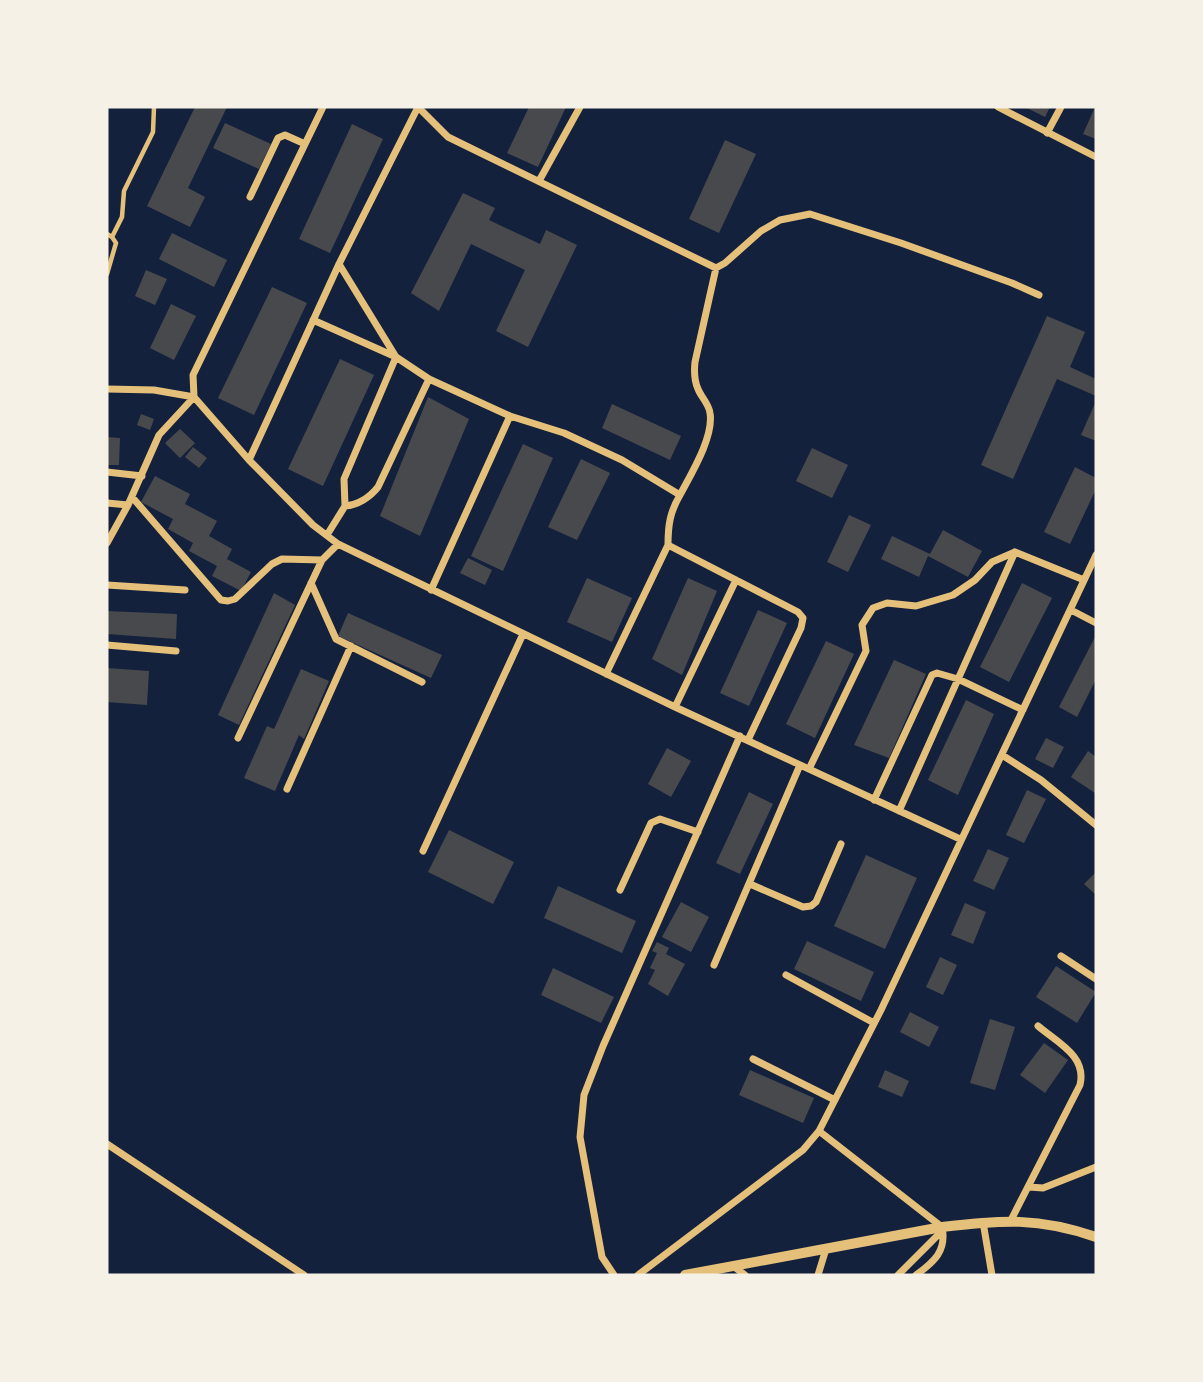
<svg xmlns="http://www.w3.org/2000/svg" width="1203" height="1382" viewBox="0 0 1203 1382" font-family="Helvetica,sans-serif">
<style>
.building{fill:#48494c}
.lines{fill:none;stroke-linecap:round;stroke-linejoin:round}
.service{stroke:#e5c07b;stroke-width:4.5}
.minor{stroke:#e5c07b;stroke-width:7}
.tertiary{stroke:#e5c07b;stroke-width:10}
</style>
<rect width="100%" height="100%" fill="#14213d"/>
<!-- building -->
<path class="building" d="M195 107H227L188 188 205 197 190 227 147 206Z
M529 107H566L538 167 507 153Z
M1025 107H1050L1045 117Z
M1095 107H1096V139L1083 134Z
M225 123 271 144 259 169 213 148Z
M352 124 383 139 330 253 299 239Z
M725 140 756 154 719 233 689 219Z
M463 193 495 208 489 220 540 244 546 230 577 245 528 347 496 331 525 270 471 244 439 311 411 293Z
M172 233 227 260 214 287 159 259Z
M146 270 167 279 155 305 135 296Z
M272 287 307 303 254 415 218 398Z
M171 304 196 316 174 360 150 348Z
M1047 316 1085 332 1070 367 1096 379V396L1057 379 1013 479 981 465Z
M340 359 374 375 323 486 288 469Z
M428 397 469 419 420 536 380 516Z
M1096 401V441L1081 435Z
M612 404 681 436 670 460 602 428Z
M141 414 154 419 150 430 137 425Z
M180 429 195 443 180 458 165 443Z
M107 437 120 438 119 465H107Z
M523 444 553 458 503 571 471 556Z
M193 447 207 458 199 468 185 457Z
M812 448 848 465 832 498 796 481Z
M581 459 610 473 577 540 548 527Z
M1075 467 1096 478V489L1070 544 1044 532Z
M155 476 190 494 185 504 217 521 209 536 232 549 227 559 251 572 241 591 212 576 217 566 189 551 193 543 168 529 173 519 141 502Z
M849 515 871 525 848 572 827 562Z
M943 530 982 551 968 577 928 556 919 577 881 559 892 536 930 554Z
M468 558 492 570 485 585 460 573Z
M587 578 632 598 612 642 567 622Z
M688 578 717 591 682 675 652 659Z
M1022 583 1052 598 1009 682 980 667Z
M274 593 295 605 239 725 218 715Z
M758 610 787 623 749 706 720 693Z
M107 611 177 614 176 639 107 634Z
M348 613 442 655 431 678 338 636Z
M1096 635V679L1077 717 1059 707Z
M826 641 854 654 815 738 786 724Z
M894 660 926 674 889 758 854 745Z
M107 668 149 671 147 705 107 702Z
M301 669 329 681 304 739 299 735 275 791 244 778 267 726 274 729Z
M966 700 994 714 958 795 928 780Z
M1046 738 1064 747 1053 768 1035 759Z
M667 748 691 761 671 797 648 784Z
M1088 751 1096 757 1095 793 1071 777Z
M1027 790 1046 799 1024 843 1006 835Z
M749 792 773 804 740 874 716 863Z
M449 830 514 862 493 904 428 872Z
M988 849 1009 858 994 890 973 881Z
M866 855 917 878 885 949 834 926Z
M1096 872V895L1084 884Z
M558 886 636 921 622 953 544 918Z
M681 902 709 917 691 952 662 937Z
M965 903 986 912 973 944 951 935Z
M807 941 874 972 861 1001 794 969Z
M657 942 669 948 666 954 685 964 668 996 648 984 655 970 650 968 657 953 652 951Z
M940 957 957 965 943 995 926 987Z
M1056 966 1096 992 1077 1023 1036 997Z
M553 968 614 997 601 1023 541 995Z
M910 1012 939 1027 929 1047 900 1032Z
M990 1019 1015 1027 995 1090 970 1083Z
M1044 1043 1068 1060 1045 1093 1020 1075Z
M750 1070 814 1098 803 1123 739 1095Z
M885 1070 909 1081 902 1097 878 1087Z"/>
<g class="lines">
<!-- service -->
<path class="service" d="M107 234 112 237 116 243 107 274
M112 237 122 217 124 191 153 132 154 107"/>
<!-- minor -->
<path class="minor" d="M418 107 448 137 716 268 725 263 761 231 780 220 810 214 901 243 1012 283 1039 295
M998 107 1096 157
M1047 133 1061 107
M539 181 580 107
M250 197 278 138 285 135 305 144
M339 264 396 357 429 379 510 416 564 433 622 460 680 495C670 512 668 525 668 545L606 674
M313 320 396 357 344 479 345 506 327 535
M107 389 154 390 194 397 249 460 313 525 338 544 675 707 960 839
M194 397 193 375 323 107
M249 460 339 264 418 107
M107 472 142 476
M680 495C691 474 714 437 710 413 709 404 701 397 698 389 694 380 694 371 695 362L716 268
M132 497 221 600 228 601 235 599 272 564 282 559 322 560
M107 503 128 505
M345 506C358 505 370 497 378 487L429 379
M107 543 128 505 159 435 194 397
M668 545 798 612 803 618 801 628 748 740
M311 583 336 639 422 682
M107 585 185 590
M431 590 510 416
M1071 610 1096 623
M107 645 176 651
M675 707 736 580
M238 738 322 560 338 544
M1002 755 1041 780 1096 825
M809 769 866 651 862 625 873 608 887 603 916 606 953 595 975 580 992 562 1015 552 1084 580
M287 789 351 646
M874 800 932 675 937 673 958 679 1023 710
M899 811 1015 552
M423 851 523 634
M750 884 803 907 811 906 816 902 841 844
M620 890 651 823 660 819 698 832
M1061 956 1096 979
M714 965 800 765
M786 975 874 1023
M753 1059 835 1100
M819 1131 942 1227C947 1251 934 1262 916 1275
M107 1144 304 1275
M1029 1187 1043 1188 1096 1167
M1011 1220 1080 1085C1087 1056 1058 1043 1038 1026
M983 1222 992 1275
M733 1266 745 1275
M614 1275 602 1257 580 1137 584 1095 603 1046 740 736
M638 1275 803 1150 819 1131 881 1010 1096 555
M818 1275 826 1249
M898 1275 942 1231"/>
<!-- tertiary -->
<path class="tertiary" d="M685 1275 942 1227C1002 1220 1038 1217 1096 1237"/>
</g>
<!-- border -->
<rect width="1203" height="1382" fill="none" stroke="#f6f1e7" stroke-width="217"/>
</svg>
